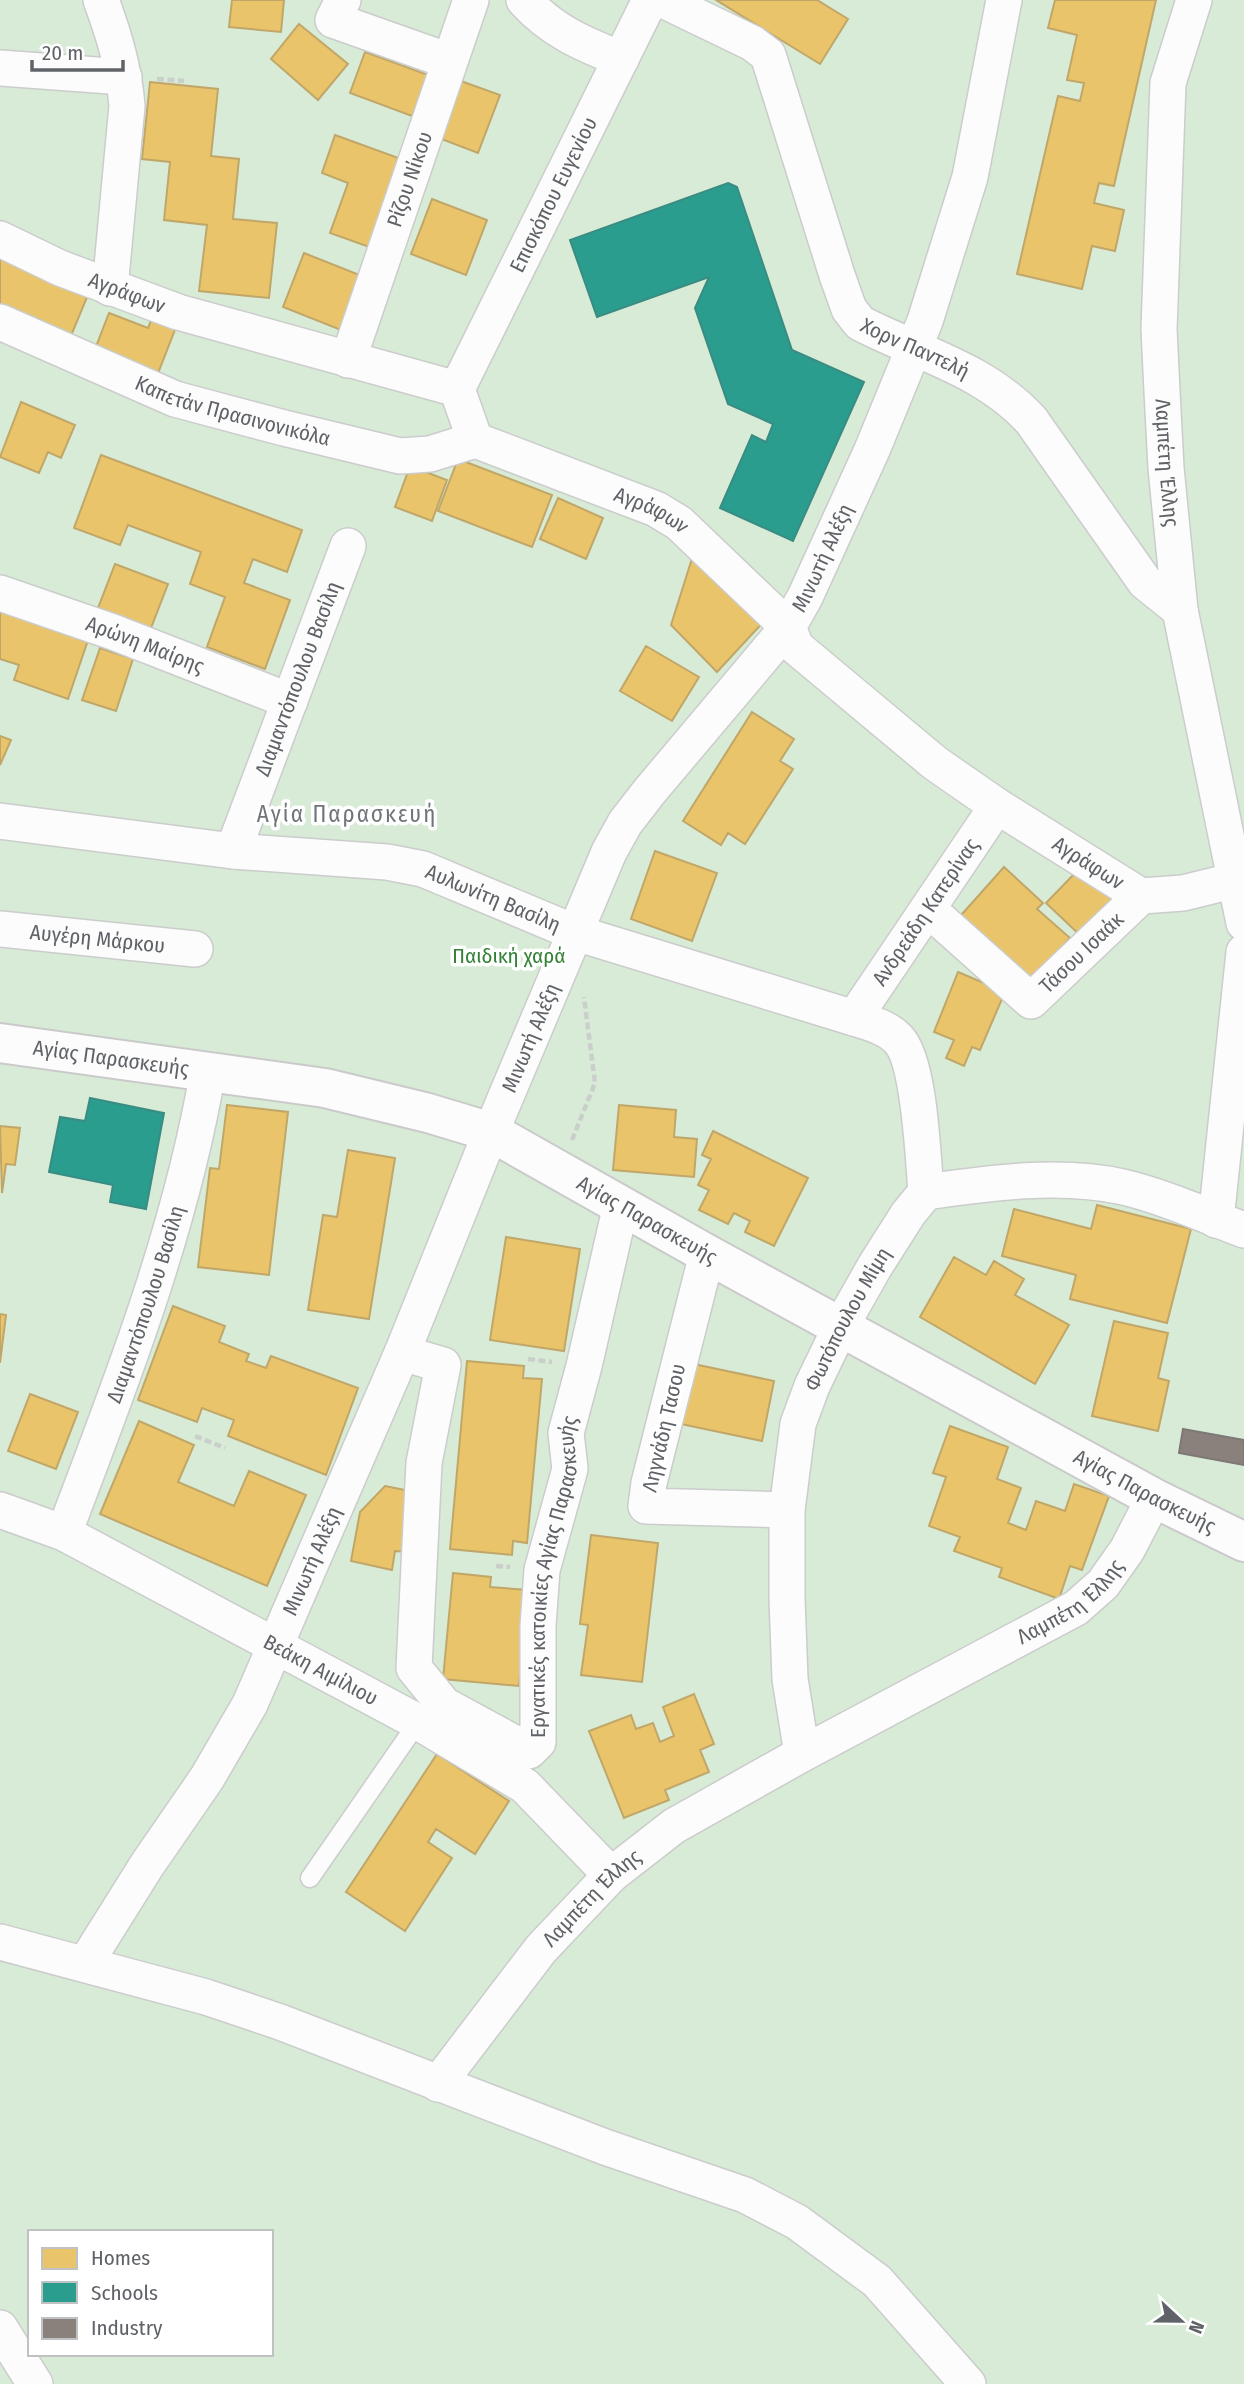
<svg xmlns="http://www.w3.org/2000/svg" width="1244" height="2384" viewBox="0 0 1244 2384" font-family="'Fira Sans Condensed',sans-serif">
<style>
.green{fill:#d8ebd6;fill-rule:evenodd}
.homes{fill:#e9c46a;stroke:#c0a769;stroke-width:2}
.schools{fill:#2a9d8f;stroke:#3a8c83;stroke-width:2}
.industry{fill:#8a817c;stroke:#7d7876;stroke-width:2}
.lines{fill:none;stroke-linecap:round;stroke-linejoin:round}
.lane-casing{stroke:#cbcccc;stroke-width:21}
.street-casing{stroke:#cbcccc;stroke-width:38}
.secondary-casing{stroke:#cacacb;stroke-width:42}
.path{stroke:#cacfcc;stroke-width:4.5;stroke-dasharray:7 3.5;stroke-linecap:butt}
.lane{stroke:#fdfcfc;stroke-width:18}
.street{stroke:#fdfcfc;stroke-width:35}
.secondary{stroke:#fdfcfc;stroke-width:38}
.labels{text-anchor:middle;stroke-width:7;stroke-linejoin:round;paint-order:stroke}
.street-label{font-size:21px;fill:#5f6368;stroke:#fff}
.park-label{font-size:21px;fill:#348238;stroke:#fff}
.neighbourhood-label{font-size:23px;letter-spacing:2px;fill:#70757a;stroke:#fff}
</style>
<rect width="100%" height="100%" fill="#efeeea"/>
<!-- green -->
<path class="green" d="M0 0H1244V2384H0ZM30 2232H271V2354H30Z"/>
<!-- homes -->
<path class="homes" d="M232 0H284L281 32 229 27Z
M716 0H817L848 19 820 64Z
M1055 0H1156L1114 186 1099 183 1094 203 1124 210 1115 251 1092 246 1082 289 1017 274 1058 96 1080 101 1084 83 1067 80 1077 35 1048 28Z
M299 24 348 64 318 100 271 59Z
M365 52 428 75 412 116 350 93Z
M458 80 500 95 478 153 436 137Z
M150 82 218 89 211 156 239 159 233 219 277 223 269 298 199 291 207 225 164 220 170 162 142 159Z
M335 135 404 160 372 248 330 233 348 183 322 173Z
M432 199 487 220 466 275 411 254Z
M0 247 90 290 68 343 0 313Z
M304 253 362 276 341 330 283 307Z
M109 313 148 328 152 318 176 327 155 381 92 357Z
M21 402 75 425 61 458 48 452 39 473 0 457Z
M101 455 302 530 287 572 253 559 244 583 290 600 265 669 207 647 225 597 190 584 201 552 128 525 120 545 74 528Z
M458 459 552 495 532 547 438 511Z
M410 466 447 480 432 521 395 507Z
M558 498 603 518 586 559 540 539Z
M695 549 768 617 717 672 671 625Z
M115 564 168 584 151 628 98 608Z
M0 610 88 640 68 699 14 680 19 665 0 659Z
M646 646 699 677 672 721 620 691Z
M100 648 133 659 116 711 82 700Z
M752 712 794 739 780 761 793 769 745 844 728 833 721 845 683 821Z
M0 736 11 740 0 765Z
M655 851 717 873 692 941 631 919Z
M1004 867 1043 903 1037 909 1070 938 1027 986 955 922Z
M1081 867 1116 900 1082 937 1046 903Z
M958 972 1005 992 980 1050 972 1047 964 1066 946 1058 954 1040 934 1032Z
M227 1105 288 1112 269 1275 198 1267 210 1168 219 1169Z
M619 1105 676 1110 674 1137 697 1139 694 1177 613 1170Z
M0 1126 20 1128 15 1165 6 1164 2 1193Z
M713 1131 808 1178 774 1246 745 1232 750 1221 734 1213 728 1224 699 1210 709 1190 698 1185 711 1159 702 1155Z
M348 1150 395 1158 369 1319 308 1310 323 1215 337 1217Z
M1097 1205 1191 1229 1167 1323 1070 1299 1076 1275 1002 1256 1014 1209 1091 1229Z
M506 1237 580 1249 564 1351 490 1340Z
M954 1257 986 1275 994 1261 1024 1279 1015 1295 1069 1325 1035 1384 920 1317Z
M173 1306 225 1326 219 1342 249 1354 246 1361 266 1368 271 1356 358 1388 326 1475 228 1436 234 1420 202 1408 197 1422 138 1400Z
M0 1314 6 1315 0 1363Z
M1114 1321 1168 1333 1158 1378 1169 1381 1158 1431 1092 1416Z
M467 1361 524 1366 523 1378 542 1379 527 1543 513 1541 512 1555 450 1549Z
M689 1363 774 1381 762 1441 676 1423Z
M30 1394 78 1412 56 1469 8 1451Z
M139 1421 194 1445 178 1482 234 1506 249 1471 306 1495 267 1586 100 1514Z
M950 1426 1008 1447 997 1479 1021 1488 1008 1523 1026 1530 1036 1501 1065 1511 1074 1484 1109 1496 1082 1570 1070 1566 1059 1599 999 1577 1002 1568 954 1551 960 1537 929 1526 946 1477 933 1473Z
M385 1486 415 1492 407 1552 395 1551 392 1570 351 1561 360 1512Z
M591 1535 658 1543 642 1682 581 1675 588 1625 580 1624Z
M453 1573 491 1577 490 1587 528 1590 519 1686 443 1679Z
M694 1694 714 1744 700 1750 709 1772 665 1790 669 1800 624 1818 589 1731 631 1715 636 1729 653 1723 660 1742 674 1736 663 1707Z
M437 1754 509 1801 475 1854 436 1829 428 1842 452 1858 405 1931 346 1892Z"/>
<!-- schools -->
<path class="schools" d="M728 183 737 187 792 350 864 382 793 541 720 508 752 435 766 442 773 424 728 404 695 308 709 277 597 317 570 240Z
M90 1098 164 1113 146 1209 110 1202 113 1185 49 1172 60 1117 85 1121Z"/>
<!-- industry -->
<path class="industry" d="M1183 1429 1244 1440V1465L1179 1453Z"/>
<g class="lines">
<!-- lane casing -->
<g class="lane-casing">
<path id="lane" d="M310 1878 418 1722"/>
</g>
<!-- street casing -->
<g class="street-casing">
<g id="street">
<path d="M101 0C114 35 124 68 127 106L110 288"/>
<path d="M343 0 333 20 449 61"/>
<path d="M524 0C552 31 583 44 621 59"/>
<path id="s1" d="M663 0 752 43 768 55 837 275 849 309 860 323C920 354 984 369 1031 420L1145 582 1180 610"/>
<path id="s2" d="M1194 0 1168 83 1159 329 1162 391 1166 468 1180 610 1244 923"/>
<path d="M0 68 124 77"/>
<path id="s3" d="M0 239 60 268 178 312 457 389 475 440 656 509 679 523 788 627 796 647 935 763 997 806 1141 896 1183 893 1236 880"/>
<path id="s4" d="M0 322 175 399 284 428 400 456 430 454 475 440"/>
<path id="s5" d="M348 360 471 0"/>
<path id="s6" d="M457 389 650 0"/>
<path id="s7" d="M0 593 113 632 290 701"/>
<path id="s8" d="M0 821 233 851 387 862 423 869 576 933 854 1018C869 1023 887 1027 898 1039 920 1061 923 1159 926 1192"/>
<path id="s9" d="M233 851 348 546"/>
<path id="s10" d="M928 909 1031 1001 1141 896"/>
<path id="s11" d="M0 929 195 949"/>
<path id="s12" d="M854 1018 997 806"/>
<path d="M1216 1220 1244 952"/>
<path d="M707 1254 649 1483 646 1506 787 1510"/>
<path id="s13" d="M402 1353 443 1365 424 1463 414 1668 444 1705 529 1751 538 1742V1626L542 1570 570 1469 566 1433 584 1366 621 1205"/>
<path id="s14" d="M0 1510 64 1533 418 1722 525 1786 611 1875"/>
<path id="s15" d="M64 1533C121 1383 181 1230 208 1071"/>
<path id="s16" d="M802 1754 790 1679 787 1599V1510L798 1424 812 1386 841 1326 875 1266 908 1214 926 1192C990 1183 1059 1173 1123 1187 1165 1197 1204 1215 1244 1230"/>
<path d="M0 1942 206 1997 280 2022 605 2147 745 2195 797 2222 877 2281 968 2384"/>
<path id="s17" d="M85 1964 147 1865 207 1778 250 1704 402 1353 491 1132 609 852 625 823 649 792 788 627 805 597 872 450 925 321 970 177 1004 0"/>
<path id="s18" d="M438 2084 541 1949 611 1875 674 1826 802 1754 1076 1608 1103 1584 1127 1550 1154 1498"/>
<path d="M0 2328 35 2384"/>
</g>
</g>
<!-- secondary casing -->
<g class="secondary-casing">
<g id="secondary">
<path id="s19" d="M0 1043 325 1088 428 1113 491 1132 707 1254 1154 1498 1244 1542"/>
</g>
</g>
<!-- path -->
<path class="path" d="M157 79 184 81
M572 1140 595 1083 584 997
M528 1359 552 1362
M195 1436 225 1448
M496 1566 510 1567"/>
<!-- lane -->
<use href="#lane" class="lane"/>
<!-- street -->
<use href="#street" class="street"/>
<!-- secondary -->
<use href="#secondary" class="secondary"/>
</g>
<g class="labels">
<!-- street labels -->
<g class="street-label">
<text dy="7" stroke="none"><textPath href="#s5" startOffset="191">Ρίζου Νίκου</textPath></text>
<text dy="7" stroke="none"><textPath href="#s6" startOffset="217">Επισκόπου Ευγενίου</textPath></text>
<text dy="7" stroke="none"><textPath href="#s3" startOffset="138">Αγράφων</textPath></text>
<text dy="7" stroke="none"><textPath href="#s1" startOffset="464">Χορν Παντελή</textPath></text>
<text dy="7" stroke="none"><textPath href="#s4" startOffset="250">Καπετάν Πρασινονικόλα</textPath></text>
<text dy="7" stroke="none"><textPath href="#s2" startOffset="467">Λαμπέτη Έλλης</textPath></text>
<text dy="7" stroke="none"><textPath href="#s3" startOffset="726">Αγράφων</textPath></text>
<text dy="7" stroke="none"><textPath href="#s17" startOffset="1598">Μινωτή Αλέξη</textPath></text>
<text dy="7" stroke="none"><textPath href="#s7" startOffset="154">Αρώνη Μαίρης</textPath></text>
<text dy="7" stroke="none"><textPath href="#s9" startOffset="184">Διαμαντόπουλου Βασίλη</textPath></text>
<text dy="7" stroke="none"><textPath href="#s3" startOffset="1293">Αγράφων</textPath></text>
<text dy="7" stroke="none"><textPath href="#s8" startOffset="502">Αυλωνίτη Βασίλη</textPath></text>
<text dy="7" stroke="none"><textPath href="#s12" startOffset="128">Ανδρεάδη Κατερίνας</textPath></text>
<text dy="7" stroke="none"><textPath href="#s11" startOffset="98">Αυγέρη Μάρκου</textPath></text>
<text dy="7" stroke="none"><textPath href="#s10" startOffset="208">Τάσου Ισαάκ</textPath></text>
<text dy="7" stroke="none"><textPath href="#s17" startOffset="1031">Μινωτή Αλέξη</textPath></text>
<text dy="7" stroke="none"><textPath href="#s19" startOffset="112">Αγίας Παρασκευής</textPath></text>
<text dy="7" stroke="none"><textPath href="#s19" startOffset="679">Αγίας Παρασκευής</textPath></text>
<text dy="7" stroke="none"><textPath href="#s15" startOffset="243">Διαμαντόπουλου Βασίλη</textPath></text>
<text dy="7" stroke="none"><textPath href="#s16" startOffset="448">Φωτόπουλου Μίμη</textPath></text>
<text transform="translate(664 1428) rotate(-77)" y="7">Ληγνάδη Τασου</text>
<text dy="7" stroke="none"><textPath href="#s19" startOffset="1246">Αγίας Παρασκευής</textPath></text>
<text dy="7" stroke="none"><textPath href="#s17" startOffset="464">Μινωτή Αλέξη</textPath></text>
<text dy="7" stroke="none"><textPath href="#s13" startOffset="672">Εργατικές κατοικίες Αγίας Παρασκευής</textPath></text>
<text dy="7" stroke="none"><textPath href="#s18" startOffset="808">Λαμπέτη Έλλης</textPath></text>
<text dy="7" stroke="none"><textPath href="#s14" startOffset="359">Βεάκη Αιμίλιου</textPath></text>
<text dy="7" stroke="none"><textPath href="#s18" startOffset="242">Λαμπέτη Έλλης</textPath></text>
</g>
<!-- park labels -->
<g class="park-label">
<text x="509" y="963">Παιδική χαρά</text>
</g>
<!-- neighbourhood labels -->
<g class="neighbourhood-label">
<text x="347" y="822">Αγία Παρασκευή</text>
</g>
</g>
<!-- legend -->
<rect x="28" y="2230" width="245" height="126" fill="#ffffff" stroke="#bfc1c3" stroke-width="2"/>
<rect x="42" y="2248" width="35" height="21" fill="#e9c46a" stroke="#bfc1c3" stroke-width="2"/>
<text x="91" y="2265" font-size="21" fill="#5f6368">Homes</text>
<rect x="42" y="2282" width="35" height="21" fill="#2a9d8f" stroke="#bfc1c3" stroke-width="2"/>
<text x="91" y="2300" font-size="21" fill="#5f6368">Schools</text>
<rect x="42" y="2318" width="35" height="21" fill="#8a817c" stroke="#bfc1c3" stroke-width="2"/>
<text x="91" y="2335" font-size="21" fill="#5f6368">Industry</text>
<!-- north arrow -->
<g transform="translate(1181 2321) rotate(112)" stroke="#ffffff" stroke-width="5" paint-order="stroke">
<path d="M0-5L12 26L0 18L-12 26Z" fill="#5f6368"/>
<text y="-10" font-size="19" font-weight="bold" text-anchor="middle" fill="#5f6368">N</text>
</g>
<!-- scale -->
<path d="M32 60v10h91v-10" fill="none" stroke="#5f6368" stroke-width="3.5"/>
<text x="42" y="60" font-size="21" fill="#5f6368" stroke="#ffffff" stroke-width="5" paint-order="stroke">20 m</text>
</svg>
